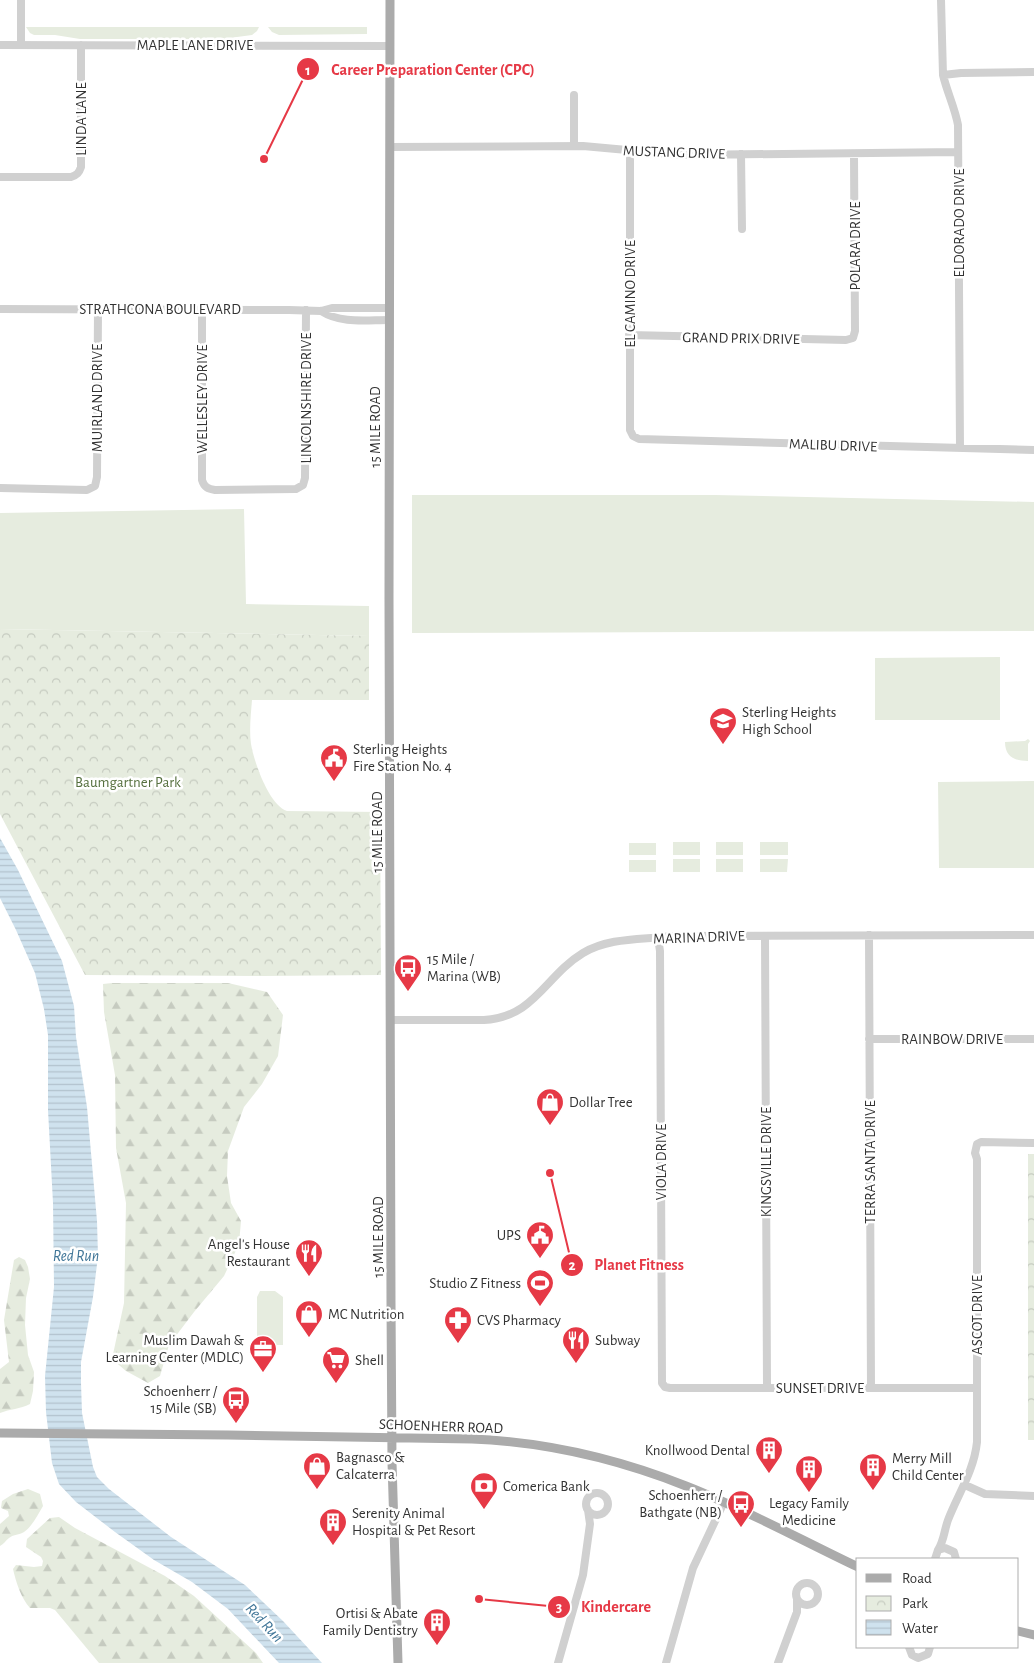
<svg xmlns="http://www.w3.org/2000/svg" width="1034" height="1663" viewBox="0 0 1034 1663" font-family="'Alegreya Sans',sans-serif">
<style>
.grass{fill:#e6ecdf}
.forest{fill:url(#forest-firs)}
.park{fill:url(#park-crowns)}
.water{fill:url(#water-rules)}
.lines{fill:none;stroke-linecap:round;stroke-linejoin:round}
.minor{stroke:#d0d0d0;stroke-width:8}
.major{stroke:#ababab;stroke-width:9}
.labels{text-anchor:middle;stroke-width:5;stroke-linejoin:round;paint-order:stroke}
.street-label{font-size:15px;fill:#333;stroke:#fff}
.poi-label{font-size:15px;fill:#333;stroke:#fff;text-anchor:start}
.park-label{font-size:15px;fill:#56703f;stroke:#fff}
.water-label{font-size:16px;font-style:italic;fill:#3f7597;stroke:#fff}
.leader{fill:none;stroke:#e63946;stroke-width:2}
.callout-dot{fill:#e63946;stroke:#fff;stroke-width:2}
.mark-label{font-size:15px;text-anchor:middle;font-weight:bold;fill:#fff}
.callout-label{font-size:16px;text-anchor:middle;font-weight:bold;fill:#e63946;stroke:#fff;stroke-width:5;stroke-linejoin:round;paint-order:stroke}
</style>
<defs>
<pattern id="forest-firs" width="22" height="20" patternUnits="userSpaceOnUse" patternTransform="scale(1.25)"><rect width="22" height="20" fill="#e6ecdf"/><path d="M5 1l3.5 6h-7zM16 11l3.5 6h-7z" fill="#c6cbc0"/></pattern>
<pattern id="park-crowns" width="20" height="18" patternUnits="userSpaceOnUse" patternTransform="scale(1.25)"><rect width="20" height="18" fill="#e6ecdf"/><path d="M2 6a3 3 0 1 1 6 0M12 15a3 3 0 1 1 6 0" fill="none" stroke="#c6cbc0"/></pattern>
<pattern id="water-rules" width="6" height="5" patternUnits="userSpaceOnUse" patternTransform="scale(1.25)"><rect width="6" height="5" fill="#cfe2ee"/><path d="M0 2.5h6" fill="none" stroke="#b2c2cd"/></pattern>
</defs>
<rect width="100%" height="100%" fill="#fff"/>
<!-- grass -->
<path class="grass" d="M26 27H259L257 31 252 35 222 39H80L55 35H34L30 33Z
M268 27H367V34L279 35 272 32Z
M412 495H715L1034 502V631L412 633Z
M244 509 246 604 369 606V636L0 629V513Z
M1000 657V720H875V658Z
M1028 739 1030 741 1028 744V761C1015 761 1005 757 1005 742L1025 741Z
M1034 781V868H939L938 782Z
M673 842H700V855H673Z
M716 842H743V855H716Z
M760 842H788V855H760Z
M629 843H656V855H629Z
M673 859H700V872H673Z
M716 859H743V872H716Z
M760 859H788L787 872H760Z
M629 860H656V872H629Z
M260 1291H275L283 1297V1345H257V1297Z"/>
<!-- forest -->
<path class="forest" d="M112 983H228L267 992 283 1015 278 1056 262 1084 244 1107 228 1151 227 1176 231 1203 241 1221 239 1244 224 1276 194 1312 169 1345 160 1376 148 1383 126 1371 112 1359 124 1303 126 1203 116 1148 115 1075 104 1012 103 984Z
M19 1257 25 1260 28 1267 30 1279 26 1298 25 1325 28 1355 34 1372 33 1391 30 1404C20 1409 10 1409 0 1413V1369L9 1362 4 1320 14 1260Z
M28 1489 40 1494 43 1506C39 1513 31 1528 24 1532 19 1535 14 1534 9 1538 5 1541 4 1544 0 1546V1524L9 1516 8 1511 1 1508 2 1501 13 1494Z
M59 1517 75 1528 165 1576 194 1596 256 1653 263 1663H99L55 1610 50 1608H30C21 1598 16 1582 13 1569L16 1565 34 1567 42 1566 43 1561 41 1557 26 1547 27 1539 50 1518Z"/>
<!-- park -->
<path class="park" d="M0 629 369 636V700H252C251 713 249 730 251 744 254 762 269 805 287 811L380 812 381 975 264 976 85 975 0 814Z
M1028 1154H1034V1440H1028Z"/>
<!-- water -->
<path class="water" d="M0 838 18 870 62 961 74 1006 76 1037 87 1107 97 1221 98 1256 93 1297 81 1362V1383L82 1413 93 1467 97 1477 109 1489 171 1537 245 1585 283 1621 322 1663H279L228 1609 192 1582 154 1560 115 1532 76 1502 59 1484 52 1463 46 1412 45 1376 54 1287 53 1203 48 1110V1035L44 1009 35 973 16 930 0 898Z"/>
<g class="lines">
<!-- minor -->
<path class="minor" d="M941 0 943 75C947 92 955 108 958 125L960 448
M0 45 390 46
M21 45V0
M943 75 961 73 1034 72
M574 95V146
M390 147 583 146 682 155 958 152
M630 151V430L633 436 639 439 1034 450
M741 154 742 229
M0 177H71C77 175 79 173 81 167V45
M0 309 289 310 321 311 332 308H389
M202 309V480C204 487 208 489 215 490L296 489 303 485 305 478 306 310
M321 311C341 324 366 320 389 320
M629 335 846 340 853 338 855 331 854 154
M0 488 87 490 95 486 97 477 98 309
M869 935 871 1388
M765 936 767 1387
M658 938 660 951 662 1383 665 1387 670 1388H977
M391 1020H484C535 1017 545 976 583 953 610 937 642 940 672 936L1034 935
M869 1039H1034
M965 1485 985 1494 1034 1496
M586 1504a11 11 0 1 1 22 0a11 11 0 1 1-22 0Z
M938 1550C944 1541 944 1531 948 1520 958 1494 974 1471 977 1442V1159L975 1153 977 1144 981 1142 1034 1143
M935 1559 938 1550 945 1548 954 1552 956 1559
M796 1594a11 11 0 1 1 22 0a11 11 0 1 1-22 0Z
M909 1647 912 1655 918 1658 928 1654 930 1647
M558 1663 583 1575 590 1524 588 1510
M666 1663 693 1568 724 1502
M778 1663 797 1612V1599"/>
<!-- major -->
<path class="major" d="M390 0 389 599 391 1303 392 1462 398 1663
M0 1433 228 1435 472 1439C545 1442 618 1459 686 1486 745 1509 801 1540 858 1567
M1018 1631 1034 1635"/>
</g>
<!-- icons -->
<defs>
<g id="school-pin" transform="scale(1.4375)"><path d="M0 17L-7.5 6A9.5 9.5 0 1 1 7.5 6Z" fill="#e63946" stroke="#fff"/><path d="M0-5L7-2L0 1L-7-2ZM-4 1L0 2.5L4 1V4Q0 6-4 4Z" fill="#fff"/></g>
<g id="civic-pin" transform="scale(1.4375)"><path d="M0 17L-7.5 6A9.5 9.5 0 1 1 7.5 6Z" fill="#e63946" stroke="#fff"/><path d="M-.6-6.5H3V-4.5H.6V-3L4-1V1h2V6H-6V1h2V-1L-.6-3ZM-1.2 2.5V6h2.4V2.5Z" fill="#fff"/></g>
<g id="bus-pin" transform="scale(1.4375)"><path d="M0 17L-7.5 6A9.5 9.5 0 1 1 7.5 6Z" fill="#e63946" stroke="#fff"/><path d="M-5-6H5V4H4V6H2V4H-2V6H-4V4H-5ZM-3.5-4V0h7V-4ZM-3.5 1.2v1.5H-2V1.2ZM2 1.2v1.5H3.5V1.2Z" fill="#fff"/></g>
<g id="shop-pin" transform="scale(1.4375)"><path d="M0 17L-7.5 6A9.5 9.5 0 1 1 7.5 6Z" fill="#e63946" stroke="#fff"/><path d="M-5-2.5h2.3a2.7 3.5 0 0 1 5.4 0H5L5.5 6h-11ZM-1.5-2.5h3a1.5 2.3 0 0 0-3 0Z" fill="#fff"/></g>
<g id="restaurant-pin" transform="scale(1.4375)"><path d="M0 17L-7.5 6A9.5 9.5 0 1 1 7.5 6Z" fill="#e63946" stroke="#fff"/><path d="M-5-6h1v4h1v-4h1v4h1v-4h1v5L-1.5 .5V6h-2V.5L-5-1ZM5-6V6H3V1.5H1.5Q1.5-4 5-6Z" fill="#fff"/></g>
<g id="stadium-pin" transform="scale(1.4375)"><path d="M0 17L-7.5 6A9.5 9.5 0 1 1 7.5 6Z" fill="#e63946" stroke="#fff"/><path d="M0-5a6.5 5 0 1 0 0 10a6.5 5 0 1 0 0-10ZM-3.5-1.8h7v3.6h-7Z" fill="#fff"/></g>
<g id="pharmacy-pin" transform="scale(1.4375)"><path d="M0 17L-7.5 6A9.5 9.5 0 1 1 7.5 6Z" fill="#e63946" stroke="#fff"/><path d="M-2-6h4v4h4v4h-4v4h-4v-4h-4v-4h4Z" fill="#fff"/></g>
<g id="office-pin" transform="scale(1.4375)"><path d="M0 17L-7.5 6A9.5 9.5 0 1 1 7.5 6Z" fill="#e63946" stroke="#fff"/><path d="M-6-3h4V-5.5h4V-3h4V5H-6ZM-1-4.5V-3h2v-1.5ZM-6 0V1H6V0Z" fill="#fff"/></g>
<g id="supermarket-pin" transform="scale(1.4375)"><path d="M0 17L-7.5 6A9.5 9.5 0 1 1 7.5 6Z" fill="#e63946" stroke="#fff"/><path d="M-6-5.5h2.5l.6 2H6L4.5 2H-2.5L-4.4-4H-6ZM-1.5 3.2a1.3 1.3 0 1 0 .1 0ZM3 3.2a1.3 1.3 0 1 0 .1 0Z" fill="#fff"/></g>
<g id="building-pin" transform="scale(1.4375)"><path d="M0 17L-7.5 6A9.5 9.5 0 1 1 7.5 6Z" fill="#e63946" stroke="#fff"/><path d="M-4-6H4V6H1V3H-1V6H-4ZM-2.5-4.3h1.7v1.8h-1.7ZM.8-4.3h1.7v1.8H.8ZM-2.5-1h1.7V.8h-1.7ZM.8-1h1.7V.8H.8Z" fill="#fff"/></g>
<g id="bank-pin" transform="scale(1.4375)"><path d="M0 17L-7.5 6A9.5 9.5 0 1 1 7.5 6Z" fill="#e63946" stroke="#fff"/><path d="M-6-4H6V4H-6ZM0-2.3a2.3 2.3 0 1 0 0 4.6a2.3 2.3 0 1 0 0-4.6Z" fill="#fff"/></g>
</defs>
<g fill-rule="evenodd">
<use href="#school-pin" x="723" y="721"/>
<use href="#civic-pin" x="334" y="758"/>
<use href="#bus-pin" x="408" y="968"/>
<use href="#shop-pin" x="550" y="1102"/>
<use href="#civic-pin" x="540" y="1235"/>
<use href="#restaurant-pin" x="309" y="1253"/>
<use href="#stadium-pin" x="540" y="1283"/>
<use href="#shop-pin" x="309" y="1314"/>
<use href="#pharmacy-pin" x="458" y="1320"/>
<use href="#restaurant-pin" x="576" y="1340"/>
<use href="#office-pin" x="263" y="1349"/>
<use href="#supermarket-pin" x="336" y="1360"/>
<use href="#bus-pin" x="236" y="1400"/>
<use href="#building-pin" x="769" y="1450"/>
<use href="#shop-pin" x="317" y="1466"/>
<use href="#building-pin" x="873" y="1467"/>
<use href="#building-pin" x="809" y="1469"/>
<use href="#bank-pin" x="484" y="1486"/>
<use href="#bus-pin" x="741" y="1504"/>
<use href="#building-pin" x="333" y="1522"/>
<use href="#building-pin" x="437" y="1622"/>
</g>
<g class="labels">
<!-- street labels -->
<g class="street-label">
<text x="195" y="50">MAPLE LANE DRIVE</text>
<text transform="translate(81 119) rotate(-90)" y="5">LINDA LANE</text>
<text transform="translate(674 152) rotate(2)" y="5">MUSTANG DRIVE</text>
<text transform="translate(959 223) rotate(-90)" y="5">ELDORADO DRIVE</text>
<text transform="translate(855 246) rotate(-90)" y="5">POLARA DRIVE</text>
<text transform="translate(630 294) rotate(-90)" y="5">EL CAMINO DRIVE</text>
<text x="160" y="314">STRATHCONA BOULEVARD</text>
<text transform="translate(741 338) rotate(1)" y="5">GRAND PRIX DRIVE</text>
<text transform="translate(97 398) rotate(-90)" y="5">MUIRLAND DRIVE</text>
<text transform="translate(306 398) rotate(-90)" y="5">LINCOLNSHIRE DRIVE</text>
<text transform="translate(202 399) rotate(-90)" y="5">WELLESLEY DRIVE</text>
<text transform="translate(375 427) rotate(-90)" y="5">15 MILE ROAD</text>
<text transform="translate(833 445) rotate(2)" y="5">MALIBU DRIVE</text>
<text transform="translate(377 832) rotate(-90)" y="5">15 MILE ROAD</text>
<text transform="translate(699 937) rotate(-2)" y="5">MARINA DRIVE</text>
<text x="952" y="1044">RAINBOW DRIVE</text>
<text transform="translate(661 1162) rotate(-90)" y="5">VIOLA DRIVE</text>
<text transform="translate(766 1162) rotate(-90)" y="5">KINGSVILLE DRIVE</text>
<text transform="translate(870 1162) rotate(-90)" y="5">TERRA SANTA DRIVE</text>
<text transform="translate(378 1237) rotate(-90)" y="5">15 MILE ROAD</text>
<text transform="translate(977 1315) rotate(-90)" y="5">ASCOT DRIVE</text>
<text x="820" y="1393">SUNSET DRIVE</text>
<text transform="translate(441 1426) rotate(2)" y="5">SCHOENHERR ROAD</text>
</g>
<!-- poi labels -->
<g class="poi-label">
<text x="742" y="717">Sterling Heights<tspan x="742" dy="17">High School</tspan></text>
<text x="353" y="754">Sterling Heights<tspan x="353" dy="17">Fire Station No. 4</tspan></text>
<text x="427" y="964">15 Mile /<tspan x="427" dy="17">Marina (WB)</tspan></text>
<text x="569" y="1107">Dollar Tree</text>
<text x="521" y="1240" text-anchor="end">UPS</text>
<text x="290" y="1249" text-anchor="end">Angel's House<tspan x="290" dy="17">Restaurant</tspan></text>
<text x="521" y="1288" text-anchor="end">Studio Z Fitness</text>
<text x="328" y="1319">MC Nutrition</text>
<text x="477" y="1325">CVS Pharmacy</text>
<text x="244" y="1345" text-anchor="end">Muslim Dawah &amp;<tspan x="244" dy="17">Learning Center (MDLC)</tspan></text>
<text x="595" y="1345">Subway</text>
<text x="355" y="1365">Shell</text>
<text x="217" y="1396" text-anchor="end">Schoenherr /<tspan x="217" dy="17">15 Mile (SB)</tspan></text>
<text x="750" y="1455" text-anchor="end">Knollwood Dental</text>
<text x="336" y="1462">Bagnasco &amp;<tspan x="336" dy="17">Calcaterra</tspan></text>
<text x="892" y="1463">Merry Mill<tspan x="892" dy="17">Child Center</tspan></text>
<text x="503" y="1491">Comerica Bank</text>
<text x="722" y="1500" text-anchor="end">Schoenherr /<tspan x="722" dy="17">Bathgate (NB)</tspan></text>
<text x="809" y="1508" text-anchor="middle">Legacy Family<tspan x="809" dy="17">Medicine</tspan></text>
<text x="352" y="1518">Serenity Animal<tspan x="352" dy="17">Hospital &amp; Pet Resort</tspan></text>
<text x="418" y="1618" text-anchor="end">Ortisi &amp; Abate<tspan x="418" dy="17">Family Dentistry</tspan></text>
</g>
<!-- park labels -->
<g class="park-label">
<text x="128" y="787">Baumgartner Park</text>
</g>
<!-- water labels -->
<g class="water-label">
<text x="76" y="1261">Red Run</text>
<text transform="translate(265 1622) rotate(47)" y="6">Red Run</text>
</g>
</g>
<!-- callouts -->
<path class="leader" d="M264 159L308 69M550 1173L572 1265M479 1599L559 1607"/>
<g class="callout-dot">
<circle cx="264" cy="159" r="5"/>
<circle cx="550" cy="1173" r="5"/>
<circle cx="479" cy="1599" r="5"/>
<circle cx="308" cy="69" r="12"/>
<circle cx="572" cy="1265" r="12"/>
<circle cx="559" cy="1607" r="12"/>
</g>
<g class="mark-label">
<text x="308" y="75">1</text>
<text x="572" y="1270">2</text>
<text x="559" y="1612">3</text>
</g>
<g class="callout-label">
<text x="433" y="75">Career Preparation Center (CPC)</text>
<text x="639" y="1270">Planet Fitness</text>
<text x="616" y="1612">Kindercare</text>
</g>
<!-- legend -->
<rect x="856" y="1558" width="162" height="90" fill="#ffffff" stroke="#adadad"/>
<rect x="866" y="1574" width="25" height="8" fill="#ababab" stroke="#adadad"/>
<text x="902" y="1583" font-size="15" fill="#333333">Road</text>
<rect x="866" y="1596" width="25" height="15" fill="url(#park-crowns)" stroke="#adadad"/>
<text x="902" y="1608" font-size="15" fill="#333333">Park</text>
<rect x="866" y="1620" width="25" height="15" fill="url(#water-rules)" stroke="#adadad"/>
<text x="902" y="1633" font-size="15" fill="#333333">Water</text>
</svg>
